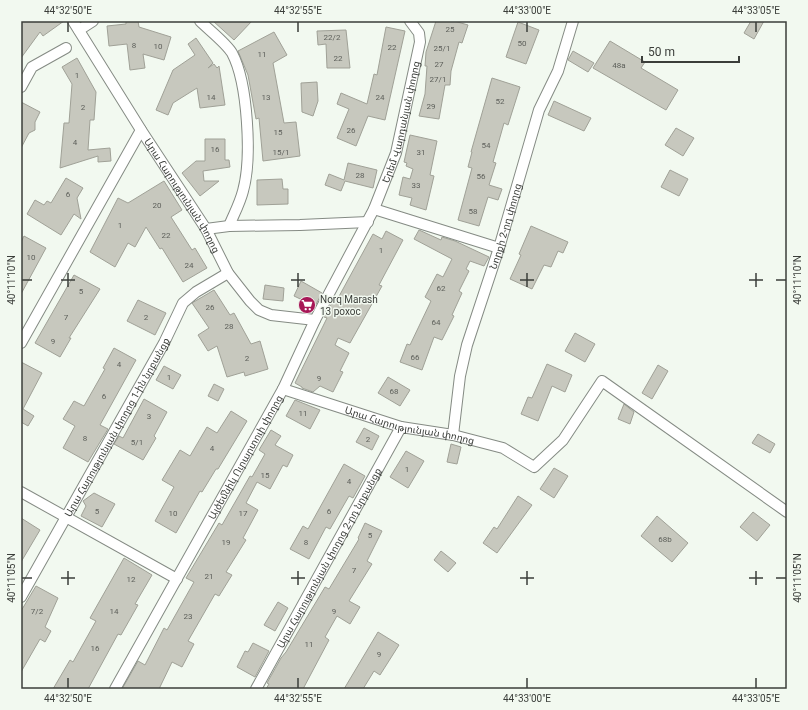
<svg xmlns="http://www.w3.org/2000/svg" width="808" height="710" viewBox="0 0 808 710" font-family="Roboto,'Noto Sans Armenian',sans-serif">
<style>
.building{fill:#c7c8be;stroke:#a0a197}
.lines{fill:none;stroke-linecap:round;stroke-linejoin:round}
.minor-casing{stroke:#858b84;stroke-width:12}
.minor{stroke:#fff;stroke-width:10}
.ticks{fill:none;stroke:#3b3e3a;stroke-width:1.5}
.labels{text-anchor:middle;stroke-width:3;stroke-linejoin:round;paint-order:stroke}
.number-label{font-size:8px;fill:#5e605b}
.street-label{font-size:10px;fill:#3b3e3a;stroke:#f2f9f0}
.poi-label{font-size:10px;fill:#3b3e3a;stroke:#f2f9f0;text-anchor:start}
.neatline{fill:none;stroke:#3b3e3a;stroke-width:1.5}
.ticks-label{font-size:10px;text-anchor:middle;fill:#3b3e3a}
</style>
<rect width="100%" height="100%" fill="#f2f9f0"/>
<!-- building -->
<path class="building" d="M21 21H64L43 36 40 32 21 58Z
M126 21H138L139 27 171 37 164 60 143 54 145 68 130 70 127 44 109 46 107 26 126 24Z
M213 21H252L234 40Z
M436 21H454L468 25 462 43 459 42 451 71 450 85H445L439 119 419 116 425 94 427 66H425L426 52Z
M751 21H764L754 39 744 33Z
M518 22 539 30 526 64 506 57Z
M386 27 405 31 385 120 368 116 356 146 337 138 349 109 337 104 341 93 367 104 374 74 377 75Z
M346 30 350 68H327L326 44 318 45 317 31Z
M274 32 287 55 273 63 284 123 296 122 300 156 263 161 259 118 256 119 248 75 238 51Z
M196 38 213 63 208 68 214 64 217 68 219 66 225 105 200 108 197 88 173 103 168 115 156 110 173 70 195 55 188 44Z
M610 41 645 62 641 68 678 90 666 110 593 68Z
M573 51 594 63 588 72 568 60Z
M77 58 96 92 94 120H90L88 150 110 148 111 161 98 162V156L60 168 64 123H69L72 84 62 67Z
M492 78 520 87 508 125 504 123 493 162 496 163 489 185 502 189 498 200 488 197 479 226 458 220 472 168 468 167 472 152H471Z
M317 82 318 101 313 116 302 112 301 83Z
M554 101 591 118 584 131 548 115Z
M21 102 40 112 35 122V130L29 133 21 148Z
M676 128 694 138 683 156 665 145Z
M410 135 437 141 430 175 434 176 426 210 410 205 412 198 399 195 403 177 410 179 413 169 406 166 407 163 404 162Z
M205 139H225V160H229L230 167 203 171 204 181H219L200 196 182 173 196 161H205Z
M348 163 377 170 373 188 345 181 341 191 325 185 329 174 344 180Z
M670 170 688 179 679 196 661 187Z
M66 178 83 188 77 198 81 219 74 214 61 235 27 214 35 200 44 205 47 201 51 203Z
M282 179 283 189H288V204L257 205V180Z
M164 181 182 210 171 217 192 250 195 248 207 268 183 282 162 248 160 249 146 227 135 247 128 243 115 267 90 252 118 198 128 203Z
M531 226 568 242 563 253 558 251 551 267 544 265 532 289 510 279 521 255 519 254Z
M419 230 441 240 442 237 455 241 489 257 484 266 470 261 466 269 469 271 459 291 462 293 452 315 454 316 442 340 434 337 422 370 400 362 407 344 410 345 431 301 425 297 437 274 443 277 452 259 414 239Z
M386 231 403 240 379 285 382 286 350 343 338 338 335 345 349 353 340 371 343 372 333 392 320 386 313 392 302 388V387L295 383 327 318 324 317 334 299 337 300 373 234 382 239Z
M24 236 46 248 21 294V242Z
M74 275 100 289 69 338H71L60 357 35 343Z
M301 281 322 293 315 306 294 296Z
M265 285 284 288 283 301 263 299Z
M214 290 230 315 234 313 251 344 260 341 268 369 245 376 244 372 227 377 217 346 208 351 198 335 209 328 192 303Z
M138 300 166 313 155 335 127 321Z
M575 333 595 344 585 362 565 351Z
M114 348 136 360 100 425 108 429 88 462 63 448 75 426 63 419 74 401 84 406 105 369 103 368Z
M21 362 42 373 23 409 34 416 28 426 21 422Z
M547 364 572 375 565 392 552 386 538 421 521 414 528 397 532 398Z
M658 365 668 371 652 399 642 393Z
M164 366 181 375 173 389 156 380Z
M388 377 410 390 400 406 378 393Z
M214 384 224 389 218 401 208 396Z
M144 399 167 412 154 436 156 438 143 460 114 444 119 436 123 438Z
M295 400 320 410 310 429 286 416Z
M624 404 634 412 630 424 618 419Z
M231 411 247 421 218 469H216L202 492 200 491 176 533 155 521 174 487 162 480 180 450 190 456 207 427 217 433Z
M364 428 379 436 372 450 356 442Z
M271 430 281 436 275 445 293 455 287 467 283 465 270 489 257 482 246 503 258 510 243 538 246 540 226 572 232 575 219 596 215 594 188 641 194 644 182 667 172 662 159 689H122L138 661 145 665 164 628 167 630 194 582 186 578 219 523 222 525 250 476 252 477 265 454 259 450Z
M758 434 775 444 770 453 752 443Z
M451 444 461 447 457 464 447 462Z
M406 451 424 461 408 488 390 477Z
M344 464 365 476 353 498 349 496 330 529 326 527 309 559 290 549 303 526 308 529Z
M554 468 568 476 554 498 540 489Z
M94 493 115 504 102 527 81 516 86 506 83 501Z
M518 496 532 505 497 553 483 543 494 527 497 529Z
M753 512 770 525 757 541 740 527Z
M657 516 688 543 672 562 641 536Z
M21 518 40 530 21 562Z
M365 523 382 531 367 561 372 564 349 601 360 607 350 624 337 616 325 637 329 640 303 689H266L269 684 267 683 281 658 286 652 325 587 329 589 359 539 358 538Z
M441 551 456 563 448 572 434 560Z
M124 558 152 575 135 604 138 605 121 635 118 634 88 689H53L70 660 73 662 96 621 90 618Z
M36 586 58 598 45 627 51 631 45 642 40 639 21 672V611Z
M278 602 288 608 275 631 264 625Z
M378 632 399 645 380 675 374 671 363 689H344Z
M253 643 269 651 255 677 237 667 245 651 248 652Z"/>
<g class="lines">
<!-- minor casing -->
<g class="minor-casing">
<g id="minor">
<path id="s1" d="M73 21 141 130 206 229 228 273 250 301 259 310 271 315 315 320"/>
<path d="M200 21C209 30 226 43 232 53 248 83 252 159 243 191 240 203 234 214 229 226"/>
<path d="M79 30 93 21"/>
<path d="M21 87 32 67 66 48"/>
<path d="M374 209 499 248"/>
<path d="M206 229 229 226 300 225 368 222"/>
<path d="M21 343 141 130"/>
<path id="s2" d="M283 389 401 427 453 435 503 448 534 467 563 440 602 381 787 512"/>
<path id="s3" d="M453 435 460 376 467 345 499 248 539 110 558 71 573 21"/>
<path d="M21 492 177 579"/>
<path id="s4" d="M21 597 164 343 183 303 196 292 228 273"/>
<path id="s5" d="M115 689 283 389 315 320 374 209 396 153 420 42 419 33 410 21"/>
<path id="s6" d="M256 689 401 427"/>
</g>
</g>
<!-- minor -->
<use href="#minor" class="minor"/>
</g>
<!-- ticks -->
<path class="ticks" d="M68 22V32M298 22V32M527 22V32M756 22V32M68 273V287M298 273V287M527 273V287M756 273V287M22 280H32M61 280H75M291 280H305M520 280H534M749 280H763M776 280H786M68 571V585M298 571V585M527 571V585M756 571V585M22 578H32M61 578H75M291 578H305M520 578H534M749 578H763M776 578H786M68 678V688M298 678V688M527 678V688M756 678V688"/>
<!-- icons -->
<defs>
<g id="supermarket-disc" transform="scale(0.9)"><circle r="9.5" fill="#a71757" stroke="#f2f9f0"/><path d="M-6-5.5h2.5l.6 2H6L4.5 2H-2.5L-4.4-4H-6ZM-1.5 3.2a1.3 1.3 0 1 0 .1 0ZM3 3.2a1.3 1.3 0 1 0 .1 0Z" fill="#fff"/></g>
</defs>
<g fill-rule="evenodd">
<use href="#supermarket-disc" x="307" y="305"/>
</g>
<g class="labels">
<!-- number labels -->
<g class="number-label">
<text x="450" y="32">25</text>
<text x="332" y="40">22/2</text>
<text x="522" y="46">50</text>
<text x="134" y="48">8</text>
<text x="158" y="49">10</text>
<text x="392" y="50">22</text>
<text x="442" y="51">25/1</text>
<text x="262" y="57">11</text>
<text x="338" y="61">22</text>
<text x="439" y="67">27</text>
<text x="619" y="68">48a</text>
<text x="77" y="78">1</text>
<text x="438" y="82">27/1</text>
<text x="211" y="100">14</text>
<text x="266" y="100">13</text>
<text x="380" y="100">24</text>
<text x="500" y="104">52</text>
<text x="431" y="109">29</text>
<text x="83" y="110">2</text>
<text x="351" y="133">26</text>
<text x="278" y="135">15</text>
<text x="75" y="145">4</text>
<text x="486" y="148">54</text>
<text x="215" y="152">16</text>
<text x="281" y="155">15/1</text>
<text x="421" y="155">31</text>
<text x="360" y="178">28</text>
<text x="481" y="179">56</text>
<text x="416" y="188">33</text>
<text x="68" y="197">6</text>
<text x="157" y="208">20</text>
<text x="473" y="214">58</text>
<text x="120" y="228">1</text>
<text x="166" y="238">22</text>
<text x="381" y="253">1</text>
<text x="31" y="260">10</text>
<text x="189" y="268">24</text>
<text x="441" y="291">62</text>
<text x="81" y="294">5</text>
<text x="210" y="310">26</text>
<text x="66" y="320">7</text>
<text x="146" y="320">2</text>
<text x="436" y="325">64</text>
<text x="229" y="329">28</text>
<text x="53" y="344">9</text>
<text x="415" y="360">66</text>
<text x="247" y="361">2</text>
<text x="119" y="367">4</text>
<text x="169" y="380">1</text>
<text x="319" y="381">9</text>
<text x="394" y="394">68</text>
<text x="104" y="399">6</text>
<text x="303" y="416">11</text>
<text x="149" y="419">3</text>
<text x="85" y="441">8</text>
<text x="368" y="442">2</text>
<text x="137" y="445">5/1</text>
<text x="212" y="451">4</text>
<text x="407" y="472">1</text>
<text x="265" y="478">15</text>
<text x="349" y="484">4</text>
<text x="97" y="514">5</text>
<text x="329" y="514">6</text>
<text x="173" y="516">10</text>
<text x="243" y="516">17</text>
<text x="370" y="538">5</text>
<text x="665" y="542">68b</text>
<text x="226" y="545">19</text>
<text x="306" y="545">8</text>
<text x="354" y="573">7</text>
<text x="209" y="579">21</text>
<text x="131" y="582">12</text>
<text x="37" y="614">7/2</text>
<text x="114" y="614">14</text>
<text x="334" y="614">9</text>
<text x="188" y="619">23</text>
<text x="309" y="647">11</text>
<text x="95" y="651">16</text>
<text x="379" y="657">9</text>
</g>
<!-- street labels -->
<g class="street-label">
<text dy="4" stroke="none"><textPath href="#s5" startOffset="637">Երեմ Վարդանյան փողոց</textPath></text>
<text dy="4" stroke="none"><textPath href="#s1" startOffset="206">Արա Հարությունյան փողոց</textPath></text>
<text dy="4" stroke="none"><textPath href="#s3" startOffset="216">Նորքի 2-րդ փողոց</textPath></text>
<text dy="4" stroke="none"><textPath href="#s2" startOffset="132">Արա Հարությունյան փողոց</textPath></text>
<text dy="4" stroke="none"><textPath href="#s4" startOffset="195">Արա Հարությունյան փողոց 1-ին նրբանցք</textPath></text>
<text dy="4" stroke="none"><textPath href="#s5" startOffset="266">Այծեմնիկ Ուրարտուի փողոց</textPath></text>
<text dy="4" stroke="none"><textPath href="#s6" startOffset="150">Արա Հարությունյան փողոց 2-րդ նրբանցք</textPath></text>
</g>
<!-- poi labels -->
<g class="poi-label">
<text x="320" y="303">Norq Marash<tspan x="320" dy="12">13 poxoc</tspan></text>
</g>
</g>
<!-- border -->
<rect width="808" height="710" fill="none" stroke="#f2f9f0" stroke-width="44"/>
<!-- scale -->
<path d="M642 56v6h97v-6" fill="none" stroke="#3b3e3a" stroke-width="2"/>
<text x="648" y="56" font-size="12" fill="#3b3e3a" stroke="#f2f9f0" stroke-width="3" paint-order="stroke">50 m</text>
<rect x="22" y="22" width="764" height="666" class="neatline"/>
<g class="ticks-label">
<text x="68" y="14">44°32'50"E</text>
<text x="298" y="14">44°32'55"E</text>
<text x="527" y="14">44°33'00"E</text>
<text x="756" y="14">44°33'05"E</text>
<text transform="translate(11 280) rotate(-90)" y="4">40°11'10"N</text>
<text transform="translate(797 280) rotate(-90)" y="4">40°11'10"N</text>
<text transform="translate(11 578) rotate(-90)" y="4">40°11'05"N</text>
<text transform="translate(797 578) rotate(-90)" y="4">40°11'05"N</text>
<text x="68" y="702">44°32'50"E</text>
<text x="298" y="702">44°32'55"E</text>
<text x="527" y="702">44°33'00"E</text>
<text x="756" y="702">44°33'05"E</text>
</g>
</svg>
